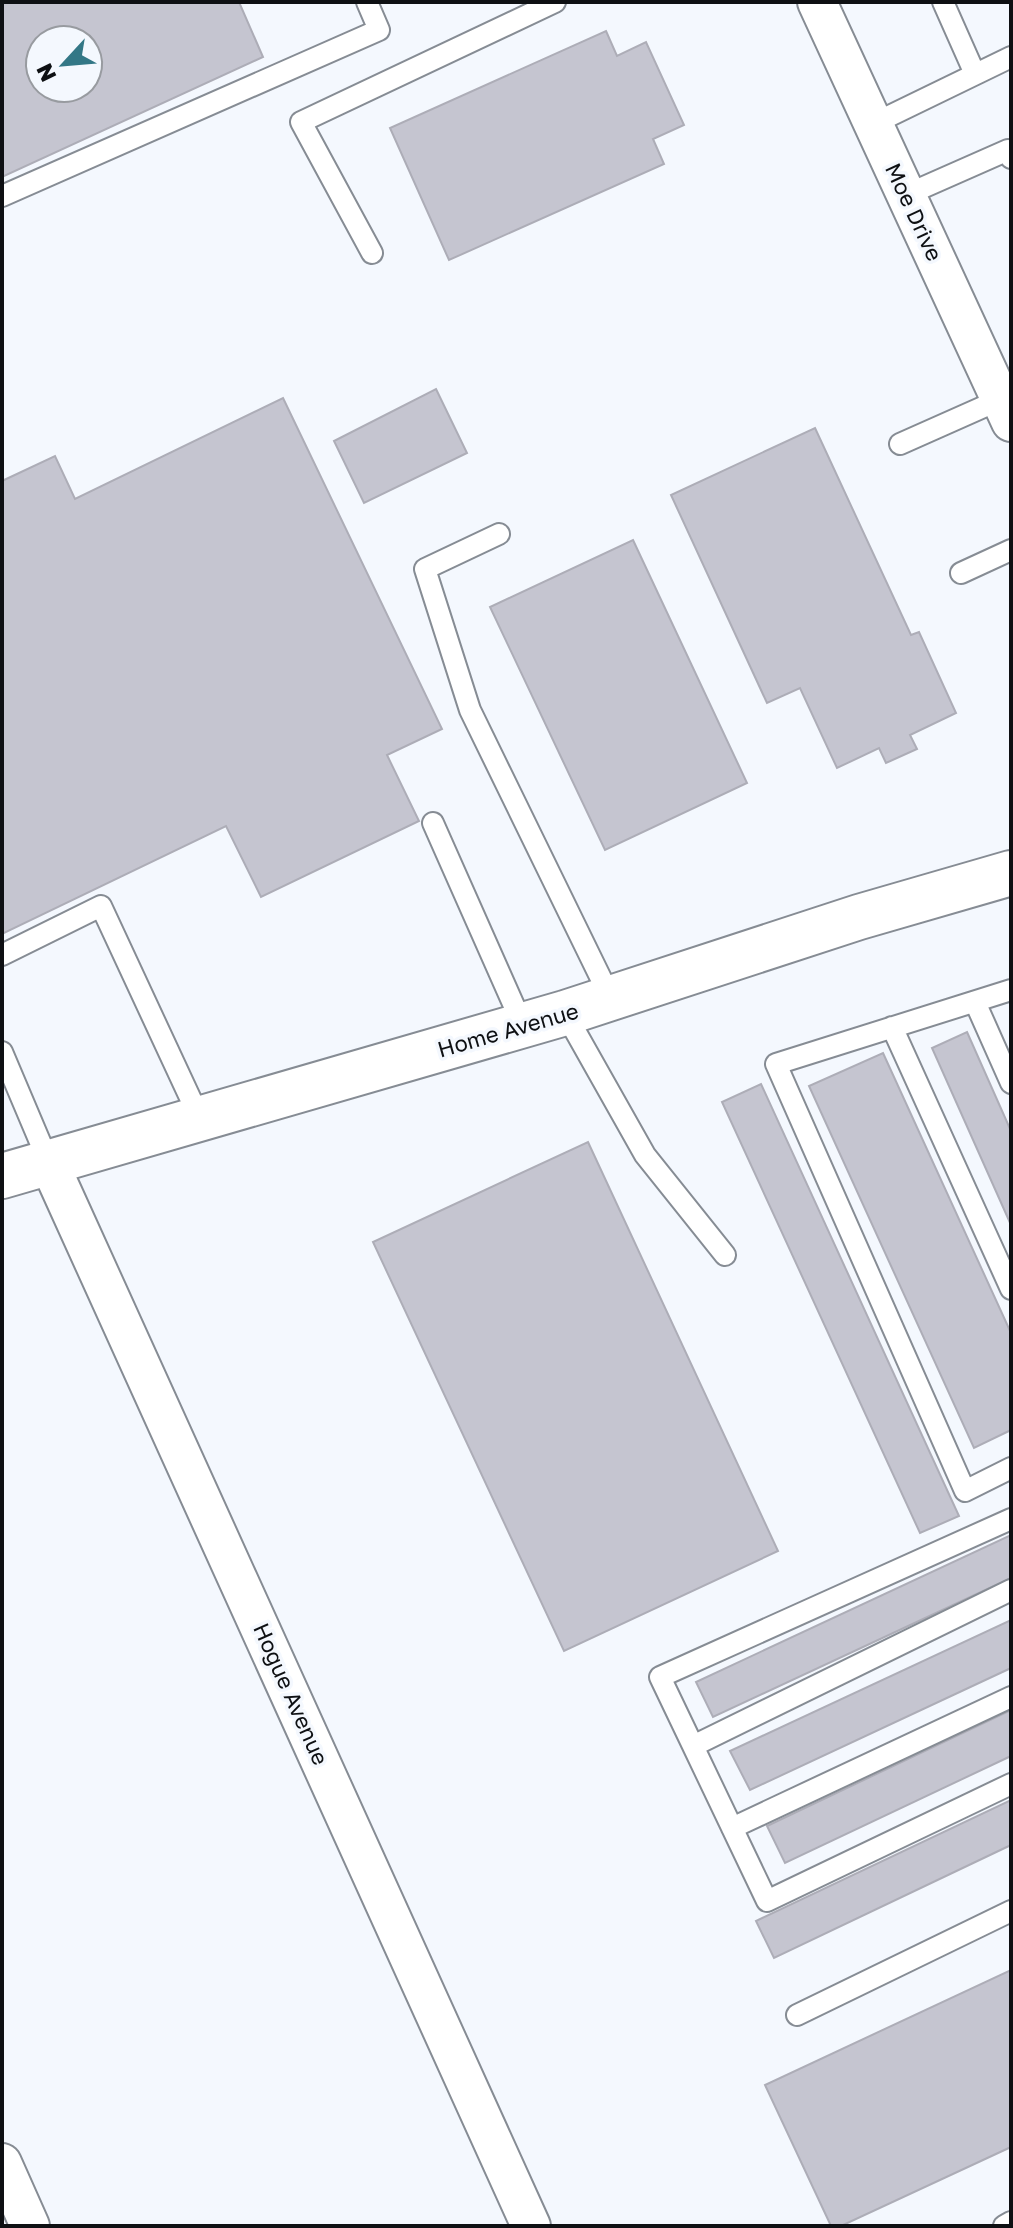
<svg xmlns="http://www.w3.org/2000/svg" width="1013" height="2228" viewBox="0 0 1013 2228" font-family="'Golos Text',sans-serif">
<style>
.building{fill:#c5c5d0;stroke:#adadb7;stroke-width:2;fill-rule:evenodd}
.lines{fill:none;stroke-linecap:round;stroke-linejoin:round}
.service-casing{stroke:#868c94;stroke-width:24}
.minor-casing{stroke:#868c94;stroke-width:42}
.tertiary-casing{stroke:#868c94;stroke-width:48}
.service{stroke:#fff;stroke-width:20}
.minor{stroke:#fff;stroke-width:38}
.tertiary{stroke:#fff;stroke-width:44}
.labels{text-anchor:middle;stroke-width:7;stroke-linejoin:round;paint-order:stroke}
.street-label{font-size:22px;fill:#0e1013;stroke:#f4f8fe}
</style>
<rect width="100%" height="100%" fill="#f4f8fe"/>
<!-- building -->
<path class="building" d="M2 2H239L263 57 2 177ZM40 40H88V88H40Z
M606 31 617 56 646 42 684 125 653 139 664 164 449 260 390 128Z
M436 389 467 453 364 503 334 441Z
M283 398 442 729 387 755 419 821 261 897 226 826 2 934V481L55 456 75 499Z
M815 428 911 635 919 632 956 713 910 735 917 749 886 763 879 748 837 768 800 688 767 703 671 495Z
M633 540 747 783 605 850 490 607Z
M967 1032 1011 1131V1225L932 1048Z
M883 1053 1011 1333V1430L974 1448 809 1086Z
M761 1084 959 1516 920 1533 722 1102Z
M588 1142 778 1551 564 1651 373 1242Z
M1011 1535V1578L713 1717 696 1682Z
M1011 1620V1668L750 1790 730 1751Z
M1011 1710V1756L785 1863 767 1826Z
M1011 1800V1845L774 1958 756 1921Z
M1011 1970V2147L841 2226H831L765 2085Z"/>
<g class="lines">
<!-- service casing -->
<g class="service-casing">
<path id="service" d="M943 2 975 74
M873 124 1011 57
M906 195 1008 150 1011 158
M2 196 379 30 367 2
M372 253 301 122 555 2
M900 444 1008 396
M499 534 425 569 470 710 611 999
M961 573 1011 550
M433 823 523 1026
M2 955 101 906 200 1119
M1011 990 776 1064 965 1491 1011 1468
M975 1002 1011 1083
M565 1013 645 1155 725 1255
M892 1027 1011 1289
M2 1052 49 1163
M1011 1590 693 1746 767 1901 1011 1784
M693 1746 660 1677 1011 1519
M732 1828 1011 1697
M797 2015 1011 1911
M1004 2226 1011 2222"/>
</g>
<!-- minor casing -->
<g class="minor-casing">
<path id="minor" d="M817 2 1011 422
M49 1163 531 2226
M2 2163 30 2226"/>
</g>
<!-- tertiary casing -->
<g class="tertiary-casing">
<path id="tertiary" d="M2 1176 565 1013 859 917 1011 873"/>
</g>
<!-- service -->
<use href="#service" class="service"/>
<!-- minor -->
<use href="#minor" class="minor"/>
<!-- tertiary -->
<use href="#tertiary" class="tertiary"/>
</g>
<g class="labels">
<!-- street labels -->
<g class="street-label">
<text transform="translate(914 212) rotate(65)" y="8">Moe Drive</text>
<text transform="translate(508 1030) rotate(-16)" y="8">Home Avenue</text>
<text transform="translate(291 1694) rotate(66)" y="8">Hogue Avenue</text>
</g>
</g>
<!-- border -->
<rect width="1013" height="2228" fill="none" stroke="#0e1013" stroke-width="8"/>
<!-- north arrow -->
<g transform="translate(64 64) rotate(244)"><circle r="38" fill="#f4f8fe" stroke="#989ba0" stroke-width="2"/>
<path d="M0-6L14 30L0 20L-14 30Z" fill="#337786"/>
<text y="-12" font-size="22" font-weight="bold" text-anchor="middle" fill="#0e1013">N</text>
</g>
</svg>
